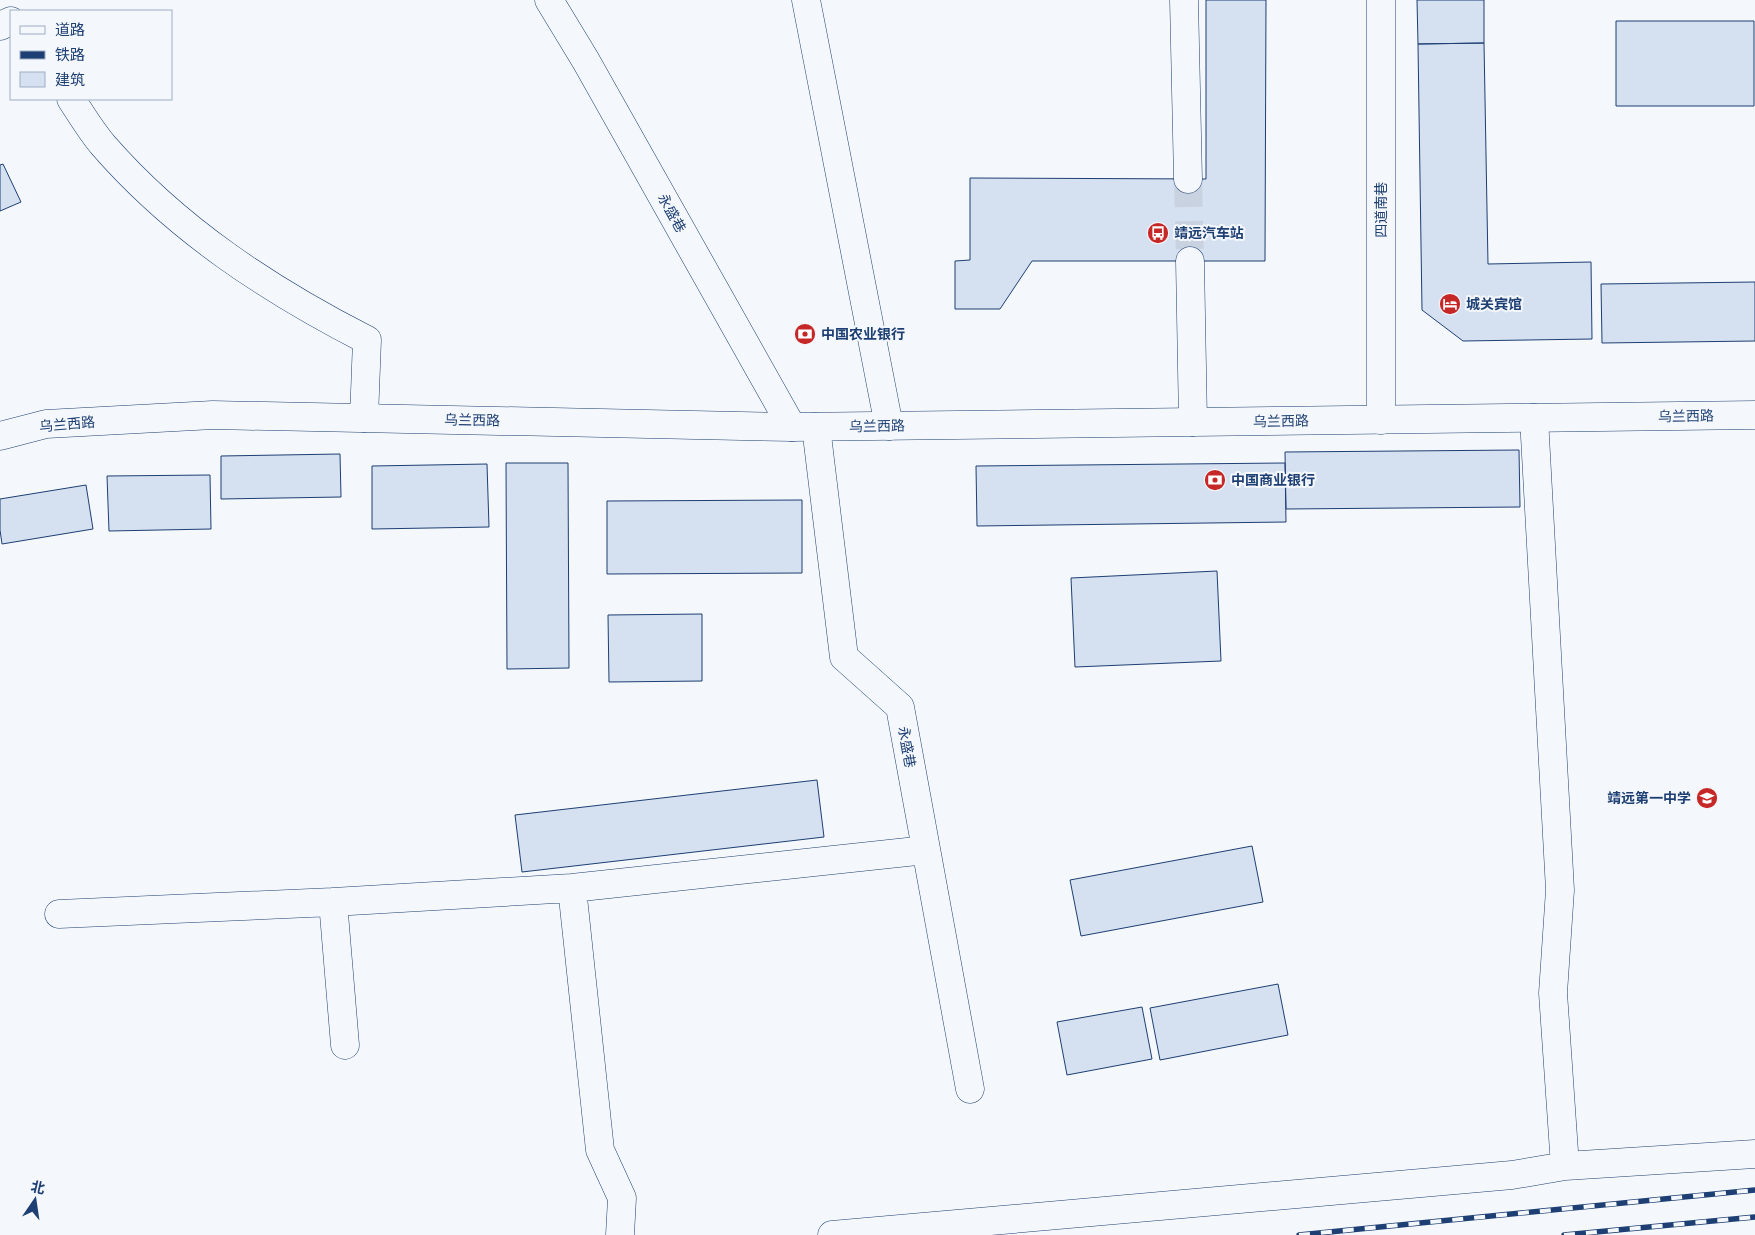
<svg xmlns="http://www.w3.org/2000/svg" width="1755" height="1235" viewBox="0 0 1755 1235" font-family="Helvetica,'Noto Sans SC',sans-serif">
<style>
.building{fill:#d5e0f0;stroke:#1d3f73}
.lines{fill:none;stroke-linecap:round;stroke-linejoin:round}
.minor-tunnel{stroke:#c9d2e0;stroke-width:28;stroke-dasharray:28 14;stroke-linecap:butt}
.minor-casing{stroke:#1d3f73;stroke-width:29}
.major-casing{stroke:#1d3f73;stroke-width:29}
.minor{stroke:#f4f7fb;stroke-width:28}
.major{stroke:#f4f7fb;stroke-width:28}
.rail-casing{stroke:#1d3f73;stroke-width:5.5}
.rail{stroke:#f4f7fb;stroke-width:4;stroke-dasharray:11;stroke-linecap:butt}
.labels{text-anchor:middle;stroke-width:4;stroke-linejoin:round;paint-order:stroke}
.street-label{font-size:14px;fill:#1d3f73;stroke:#f4f7fb}
.poi-label{font-size:14px;font-weight:bold;fill:#1d3f73;stroke:#f4f7fb;text-anchor:start}
</style>
<rect width="100%" height="100%" fill="#f4f7fb"/>
<!-- building -->
<path class="building" d="M1206 0H1266L1265 261H1032L1000 309H955V261L970 260V178L1206 179Z
M1417 0H1484V43L1418 44Z
M1616 21H1754V106H1616Z
M1484 43 1488 264 1591 262 1592 339 1463 341 1422 310 1418 44Z
M3 164 21 202 0 211V165Z
M1755 282V341L1602 343 1601 284Z
M1519 450 1520 507 1286 509 1285 452Z
M340 454 341 497 221 499V456Z
M506 463H568L569 668 507 669Z
M1285 463 1286 522 977 526 976 466Z
M487 464 489 527 372 529V466Z
M210 475 211 529 109 531 107 476Z
M86 485 93 529 2 544 0 530V499Z
M802 500V573L607 574V501Z
M1217 571 1221 661 1075 667 1071 578Z
M702 614V681L609 682 608 615Z
M817 780 824 837 522 872 515 815Z
M1252 846 1263 902 1081 936 1070 880Z
M1278 984 1288 1035 1160 1060 1150 1008Z
M1142 1007 1152 1059 1067 1075 1057 1022Z"/>
<g class="lines">
<!-- minor-tunnel -->
<path class="minor-tunnel" d="M1188 179 1190 261"/>
<!-- minor casing -->
<g class="minor-casing">
<path id="minor" d="M549 0 586 61 792 427
M806 0 889 426
M1184 0 1188 179
M0 26 11 21
M71 99C81 114 91 131 103 145 176 229 269 290 367 340L364 418
M1190 261 1193 422
M1534 418 1560 890 1553 993 1565 1166
M1381 420V0
M816 427 844 657 900 707 970 1089
M572 888 600 1150 622 1198 620 1235
M333 902 345 1045
M59 914 333 902 572 888 926 850
M832 1235 1512 1175 1565 1166 1755 1154"/>
</g>
<!-- major casing -->
<g class="major-casing">
<path id="major" d="M0 436 46 424 213 415 792 427 1755 415"/>
</g>
<!-- minor -->
<use href="#minor" class="minor"/>
<!-- major -->
<use href="#major" class="major"/>
<!-- rail casing -->
<g class="rail-casing">
<path id="rail" d="M1299 1235 1755 1190
M1564 1235 1755 1217"/>
</g>
<!-- rail -->
<use href="#rail" class="rail"/>
</g>
<!-- icons -->
<defs>
<g id="bus-disc" transform="scale(1.125)"><circle r="9.5" fill="#c62828" stroke="#f4f7fb"/><path d="M-5-6H5V4H4V6H2V4H-2V6H-4V4H-5ZM-3.5-4V0h7V-4ZM-3.5 1.2v1.5H-2V1.2ZM2 1.2v1.5H3.5V1.2Z" fill="#fff"/></g>
<g id="hotel-disc" transform="scale(1.125)"><circle r="9.5" fill="#c62828" stroke="#f4f7fb"/><path d="M-6-4.5h1.5V1H6V5H4.5V3h-9V5H-6ZM-4 0a1.8 1.8 0 1 1 3.6 0ZM.5 0V-2.5h3Q6-2.5 6 0Z" fill="#fff"/></g>
<g id="bank-disc" transform="scale(1.125)"><circle r="9.5" fill="#c62828" stroke="#f4f7fb"/><path d="M-6-4H6V4H-6ZM0-2.3a2.3 2.3 0 1 0 0 4.6a2.3 2.3 0 1 0 0-4.6Z" fill="#fff"/></g>
<g id="school-disc" transform="scale(1.125)"><circle r="9.5" fill="#c62828" stroke="#f4f7fb"/><path d="M0-5L7-2L0 1L-7-2ZM-4 1L0 2.5L4 1V4Q0 6-4 4Z" fill="#fff"/></g>
</defs>
<g fill-rule="evenodd">
<use href="#bus-disc" x="1158" y="233"/>
<use href="#hotel-disc" x="1450" y="304"/>
<use href="#bank-disc" x="805" y="334"/>
<use href="#bank-disc" x="1215" y="480"/>
<use href="#school-disc" x="1707" y="798"/>
</g>
<g class="labels">
<!-- street labels -->
<g class="street-label">
<text transform="translate(1381 210) rotate(-90)" y="5">四道南巷</text>
<text transform="translate(672 213) rotate(61)" y="5">永盛巷</text>
<text transform="translate(1686 416) rotate(-1)" y="5">乌兰西路</text>
<text transform="translate(472 420) rotate(1)" y="5">乌兰西路</text>
<text transform="translate(1281 421) rotate(-1)" y="5">乌兰西路</text>
<text transform="translate(67 424) rotate(-5)" y="5">乌兰西路</text>
<text transform="translate(877 426) rotate(-1)" y="5">乌兰西路</text>
<text transform="translate(907 747) rotate(80)" y="5">永盛巷</text>
</g>
<!-- poi labels -->
<g class="poi-label">
<text x="1174" y="238">靖远汽车站</text>
<text x="1466" y="309">城关宾馆</text>
<text x="821" y="339">中国农业银行</text>
<text x="1231" y="485">中国商业银行</text>
<text x="1691" y="803" text-anchor="end">靖远第一中学</text>
</g>
</g>
<!-- legend -->
<rect x="10" y="10" width="162" height="90" fill="#f4f7fb" stroke="#9eadc5"/>
<rect x="20" y="26" width="25" height="8" fill="#f4f7fb" stroke="#9eadc5"/>
<text x="55" y="35" font-size="15" fill="#1d3f73">道路</text>
<rect x="20" y="51" width="25" height="8" fill="#1d3f73" stroke="#9eadc5"/>
<text x="55" y="60" font-size="15" fill="#1d3f73">铁路</text>
<rect x="20" y="72" width="25" height="15" fill="#d5e0f0" stroke="#9eadc5"/>
<text x="55" y="85" font-size="15" fill="#1d3f73">建筑</text>
<!-- north arrow -->
<g transform="translate(35 1200) rotate(13)" stroke="#f4f7fb" stroke-width="4" paint-order="stroke">
<path d="M0-4L9 19L0 12L-9 19Z" fill="#1d3f73"/>
<text y="-8" font-size="14" font-weight="bold" text-anchor="middle" fill="#1d3f73">北</text>
</g>
</svg>
